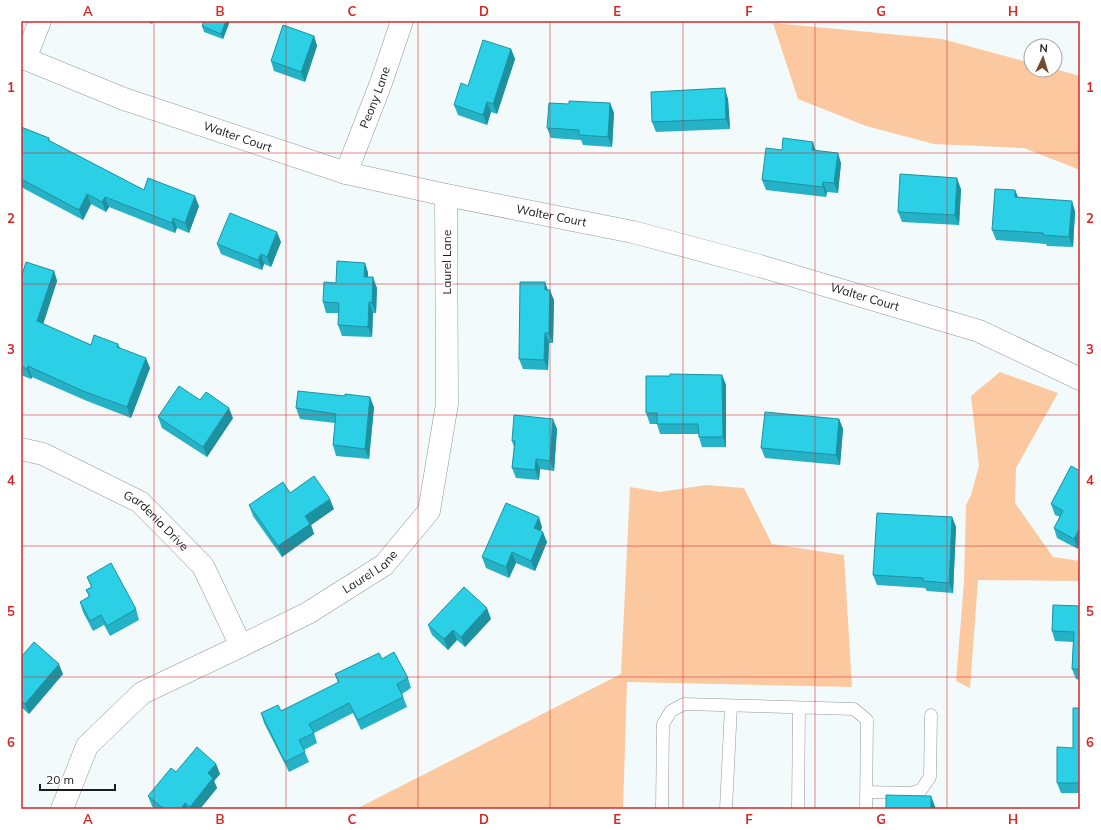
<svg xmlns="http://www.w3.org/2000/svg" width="1101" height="830" viewBox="0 0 1101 830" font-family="Mulish,sans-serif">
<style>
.green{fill:#fcc89f}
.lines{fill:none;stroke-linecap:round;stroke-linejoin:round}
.service-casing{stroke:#92999a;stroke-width:13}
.minor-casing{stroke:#92999a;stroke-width:23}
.service{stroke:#fff;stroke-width:12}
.minor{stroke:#fff;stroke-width:22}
.wall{fill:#25b2c6}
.shaded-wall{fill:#1e91a1}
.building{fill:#2bcfe6;stroke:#1e91a1}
.grid{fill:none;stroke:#d62828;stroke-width:1;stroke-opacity:0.55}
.labels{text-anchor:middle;stroke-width:3;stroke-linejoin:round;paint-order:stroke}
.street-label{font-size:12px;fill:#191b1c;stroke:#fff}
.neatline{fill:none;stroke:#d62828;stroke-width:1.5}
.grid-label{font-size:13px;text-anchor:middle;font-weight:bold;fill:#d62828}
</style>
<rect width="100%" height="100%" fill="#f2fafb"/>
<!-- green -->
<path class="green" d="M773 23 942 39 1031 63V70L1055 69 1080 76V170L1024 148 934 144 866 126 798 99Z
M1000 372 1058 393 1016 468 1015 503 1053 557 1080 561V581L978 580 970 688 956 681 964 582 966 505 971 495 979 466 971 396Z
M706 485 744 488 772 544 844 555 852 687 627 682 623 809H356L621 674 630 487 660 492Z"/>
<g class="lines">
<!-- service casing -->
<g class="service-casing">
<path id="service" d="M866 792 910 793 921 790 930 777 931 715
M662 809 663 724 671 711 684 704 854 709 867 720 866 809
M726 809 731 706
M798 809 799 708"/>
</g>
<!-- minor casing -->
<g class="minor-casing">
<g id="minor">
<path id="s1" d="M21 57 124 99 346 173 446 195 633 232 760 266 979 331 1080 379"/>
<path d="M25 59 40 21"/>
<path id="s2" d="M346 173 381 83 402 21"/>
<path id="s3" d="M21 449 43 454 140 502 203 566 241 646"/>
<path id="s4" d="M62 809 87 746 142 693 241 646 308 613 384 565 429 511 447 404 446 195"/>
</g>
</g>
<!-- service -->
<use href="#service" class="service"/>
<!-- minor -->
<use href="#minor" class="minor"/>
</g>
<!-- wall -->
<path class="wall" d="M146 21H154L152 24Z
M230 21 223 39 204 32 202 26Z
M314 36 317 46 305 82 274 71 271 61Z
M511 49 515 59 497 114 491 112 487 125 458 115 454 105 468 86Z
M728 99 730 129 656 132 652 122Z
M610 103 614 113 612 147 583 145 581 140 551 138 547 128 569 104Z
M21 127 49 138 50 141 144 190 199 206 189 233 177 228 175 233 109 207 106 212 91 204 83 220 21 187Z
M782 150H816L841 163 838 193 827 192 826 197 766 190 762 180Z
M961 189 959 225 902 222 898 212Z
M1015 190 1018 197 1075 211 1073 247 1047 246 1046 244 996 240 992 230Z
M281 242 271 267 264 264 262 270 221 254 217 244Z
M365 263 368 273V277L377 288 376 313H373L372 337 342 336 338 325 339 313H326L323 302 336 283Z
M54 271 57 281 43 324 91 345 118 344 120 348 150 368 131 418 87 401 32 377 31 379 21 375V278Z
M548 290 554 300 553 343H549L548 370 523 369 519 359Z
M722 375 726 385V447H702L699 437V434H660L657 424H650L646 413 670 376Z
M345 396 374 407 369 459 336 456 333 445 335 423 300 419 296 408Z
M158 417 233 418 207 457 162 428Z
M839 419 843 429 840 465 765 458 761 448Z
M557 429 554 471 540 469 539 480 516 478 512 468 514 447 512 441Z
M1071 466 1078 549 1057 538 1054 528 1060 517 1055 515 1051 504Z
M290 493 334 509 311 525 314 534 282 557 253 516 249 505Z
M952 517 956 527 953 593 927 591 925 588 877 585 873 575Z
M542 527 541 531 547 542 535 571 516 563 509 578 486 568 482 557Z
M87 577 136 609 139 620 110 636 104 625 93 631 83 612 80 602 89 597 86 590 91 587Z
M1080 606V680L1076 679 1072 669 1073 642 1055 641 1052 631Z
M491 619 465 647 457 640 448 650 432 635 428 625Z
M21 657 63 674 29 714 21 707Z
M382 659 408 678 411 688 402 694 407 707 361 730 353 713 314 733 317 743 304 750 309 762 289 772 264 723 261 713 281 711 338 683 335 674Z
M1080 708V793H1061L1057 783 1073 748Z
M216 764 220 774 214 781 217 788 200 809H155L152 806 148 796 176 772Z"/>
<!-- shaded-wall -->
<path class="shaded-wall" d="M226 21H230L223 39 221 34Z
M314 36 317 46 305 82 301 72Z
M511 49 515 59 497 114 493 104Z
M725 88 728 99 730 129 726 119Z
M487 102 491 112 487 125 483 115Z
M610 103 614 113 612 147 608 137Z
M813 142 816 152 812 150Z
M838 153 841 163 838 193 834 183Z
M957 178 961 189 959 225 955 215Z
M823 182 827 192 826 197 823 187Z
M1015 190 1019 201 1015 197Z
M87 194 91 204 83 220 79 210Z
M195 196 199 206 189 233 185 223Z
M105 197 109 207 106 212 102 202Z
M1072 201 1075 211 1073 247 1069 237Z
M173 218 177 228 175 233 172 223Z
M277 232 281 242 271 267 267 257Z
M261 254 264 264 262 270 258 260Z
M365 263 368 273V287L364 277Z
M54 271 57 281 41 331 37 321Z
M373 277 377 288 376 313 372 303Z
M545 282 549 293 545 290Z
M550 290 554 300 553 343 549 333Z
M369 302 373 313 372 337 368 327Z
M545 333 549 343 548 370 544 360Z
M146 358 150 368 131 418 127 407Z
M28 366 32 377 31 379 27 369Z
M722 375 726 385V447L723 437Z
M370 397 374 407 369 459 365 449Z
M229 408 233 418 207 457 203 447Z
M553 419 557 429 554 471 550 461Z
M839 419 843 429 840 465 836 455Z
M536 459 540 469 539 480 535 470Z
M330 499 334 509 311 525 314 534 282 557 278 546 305 516Z
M539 517 542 527 538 538 534 528Z
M952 517 956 527 953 593 949 583Z
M1080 527V545L1078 549 1074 539Z
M543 532 547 542 535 571 531 561Z
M512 552 516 563 509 578 506 567Z
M487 608 491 619 465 647 461 637Z
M453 630 457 640 448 650 444 639Z
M59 664 63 674 29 714 25 704Z
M216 764 220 774 214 781 217 788 200 809H191L190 807 208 773Z
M931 796 936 809H931Z
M185 803 188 809H181Z"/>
<!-- building -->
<path class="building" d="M204 21H226L221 34 202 26Z
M283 25 314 36 301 72 271 61Z
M483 40 511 49 493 104 487 102 483 115 454 105 461 83 468 86Z
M725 88 726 119 652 122 651 92Z
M569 101 610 103 608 137 579 135V130L547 128 549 103 569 104Z
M21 127 49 138 48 140 144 190 148 178 195 196 185 223 173 218 172 223 105 197 102 202 87 194 79 210 21 179Z
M783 138 813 142 812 150 838 153 834 183 823 182V187L762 180 766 148 782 150Z
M900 174 957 178 955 215 898 212Z
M995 189 1015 190V197L1072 201 1069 237 1043 235V233L992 230Z
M230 213 277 232 267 257 261 254 258 260 217 244Z
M337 261 365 263 364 277H373L372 303 369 302 368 327 338 325 339 303 323 302 324 282 336 283Z
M26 262 54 271 37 321 91 345 94 335 118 344 117 347 146 358 127 407 83 391 28 366 27 369 21 366V278Z
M520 282H545V290H550L549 333H545L544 360 519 359Z
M670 374 722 375 723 437H699L698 424H657V413H646V376H670Z
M179 386 200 400 206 392 229 408 203 447 158 417Z
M298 391 345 396V394L370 397 365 449 333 445 336 414 296 408Z
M765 412 839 419 836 455 761 448Z
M514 415 553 419 550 461 536 459 535 470 512 468 515 441H512Z
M1071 466 1080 471V527L1074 539 1054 528 1063 511 1051 504Z
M314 476 330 499 305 516 310 524 278 546 249 505 283 482 290 493Z
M506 503 539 517 534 528 543 532 531 561 512 552 506 567 482 557Z
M877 513 952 517 949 583 923 581V578L873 575Z
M111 563 136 609 107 626 101 615 90 621 80 602 90 596 86 590 92 587 87 577Z
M464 587 487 608 461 637 453 630 444 639 428 625Z
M1053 605 1080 606V669H1072L1074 632 1052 631Z
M34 642 59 664 25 704 21 700V657Z
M394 652 408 678 397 684 403 697 358 720 349 703 309 724 314 733 299 740 305 752 285 762 261 713 278 705 281 711 339 682 335 674 379 653 382 659Z
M1073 708H1080V783H1057V747L1073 748Z
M197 747 216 764 208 773 213 778 190 807 185 803 181 809H164L148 796 171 768 176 772Z
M886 795 931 796V809H886Z"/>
<!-- grid -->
<path class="grid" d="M154 21V809M286 21V809M418 21V809M550 21V809M683 21V809M815 21V809M947 21V809M21 153H1080M21 284H1080M21 415H1080M21 546H1080M21 677H1080"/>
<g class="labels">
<!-- street labels -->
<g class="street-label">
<text dy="4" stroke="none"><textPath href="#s2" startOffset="81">Peony Lane</textPath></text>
<text dy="4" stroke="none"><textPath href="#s1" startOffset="231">Walter Court</textPath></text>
<text dy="4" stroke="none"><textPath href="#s1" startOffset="555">Walter Court</textPath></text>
<text transform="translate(447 262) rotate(-90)" y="4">Laurel Lane</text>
<text dy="4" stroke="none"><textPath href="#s1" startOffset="879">Walter Court</textPath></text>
<text dy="4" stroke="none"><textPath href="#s3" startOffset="155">Gardenia Drive</textPath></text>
<text dy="4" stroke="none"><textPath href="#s4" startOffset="403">Laurel Lane</textPath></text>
</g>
</g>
<!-- border -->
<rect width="1101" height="830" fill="none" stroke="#ffffff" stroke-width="44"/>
<!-- north arrow -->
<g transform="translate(1043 58) rotate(4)"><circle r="19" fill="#ffffff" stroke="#a3a4a4"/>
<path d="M0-3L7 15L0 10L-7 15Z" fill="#734c2a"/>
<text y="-6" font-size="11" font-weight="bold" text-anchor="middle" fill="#191b1c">N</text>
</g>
<!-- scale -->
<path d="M40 784v6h75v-6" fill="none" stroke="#191b1c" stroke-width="2"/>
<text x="46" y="784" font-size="12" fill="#191b1c" stroke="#ffffff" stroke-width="3" paint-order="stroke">20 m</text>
<rect x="22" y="22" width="1057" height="786" class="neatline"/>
<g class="grid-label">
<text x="88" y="16">A</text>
<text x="220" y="16">B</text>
<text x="352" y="16">C</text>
<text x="484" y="16">D</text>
<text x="617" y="16">E</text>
<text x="749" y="16">F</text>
<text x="881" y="16">G</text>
<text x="1013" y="16">H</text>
<text x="11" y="92">1</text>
<text x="1090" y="92">1</text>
<text x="11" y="223">2</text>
<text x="1090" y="223">2</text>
<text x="11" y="354">3</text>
<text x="1090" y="354">3</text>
<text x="11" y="485">4</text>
<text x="1090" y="485">4</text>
<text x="11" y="616">5</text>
<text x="1090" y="616">5</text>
<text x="11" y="747">6</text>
<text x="1090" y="747">6</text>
<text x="88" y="824">A</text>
<text x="220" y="824">B</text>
<text x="352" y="824">C</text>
<text x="484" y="824">D</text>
<text x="617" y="824">E</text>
<text x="749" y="824">F</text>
<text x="881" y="824">G</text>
<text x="1013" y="824">H</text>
</g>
</svg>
